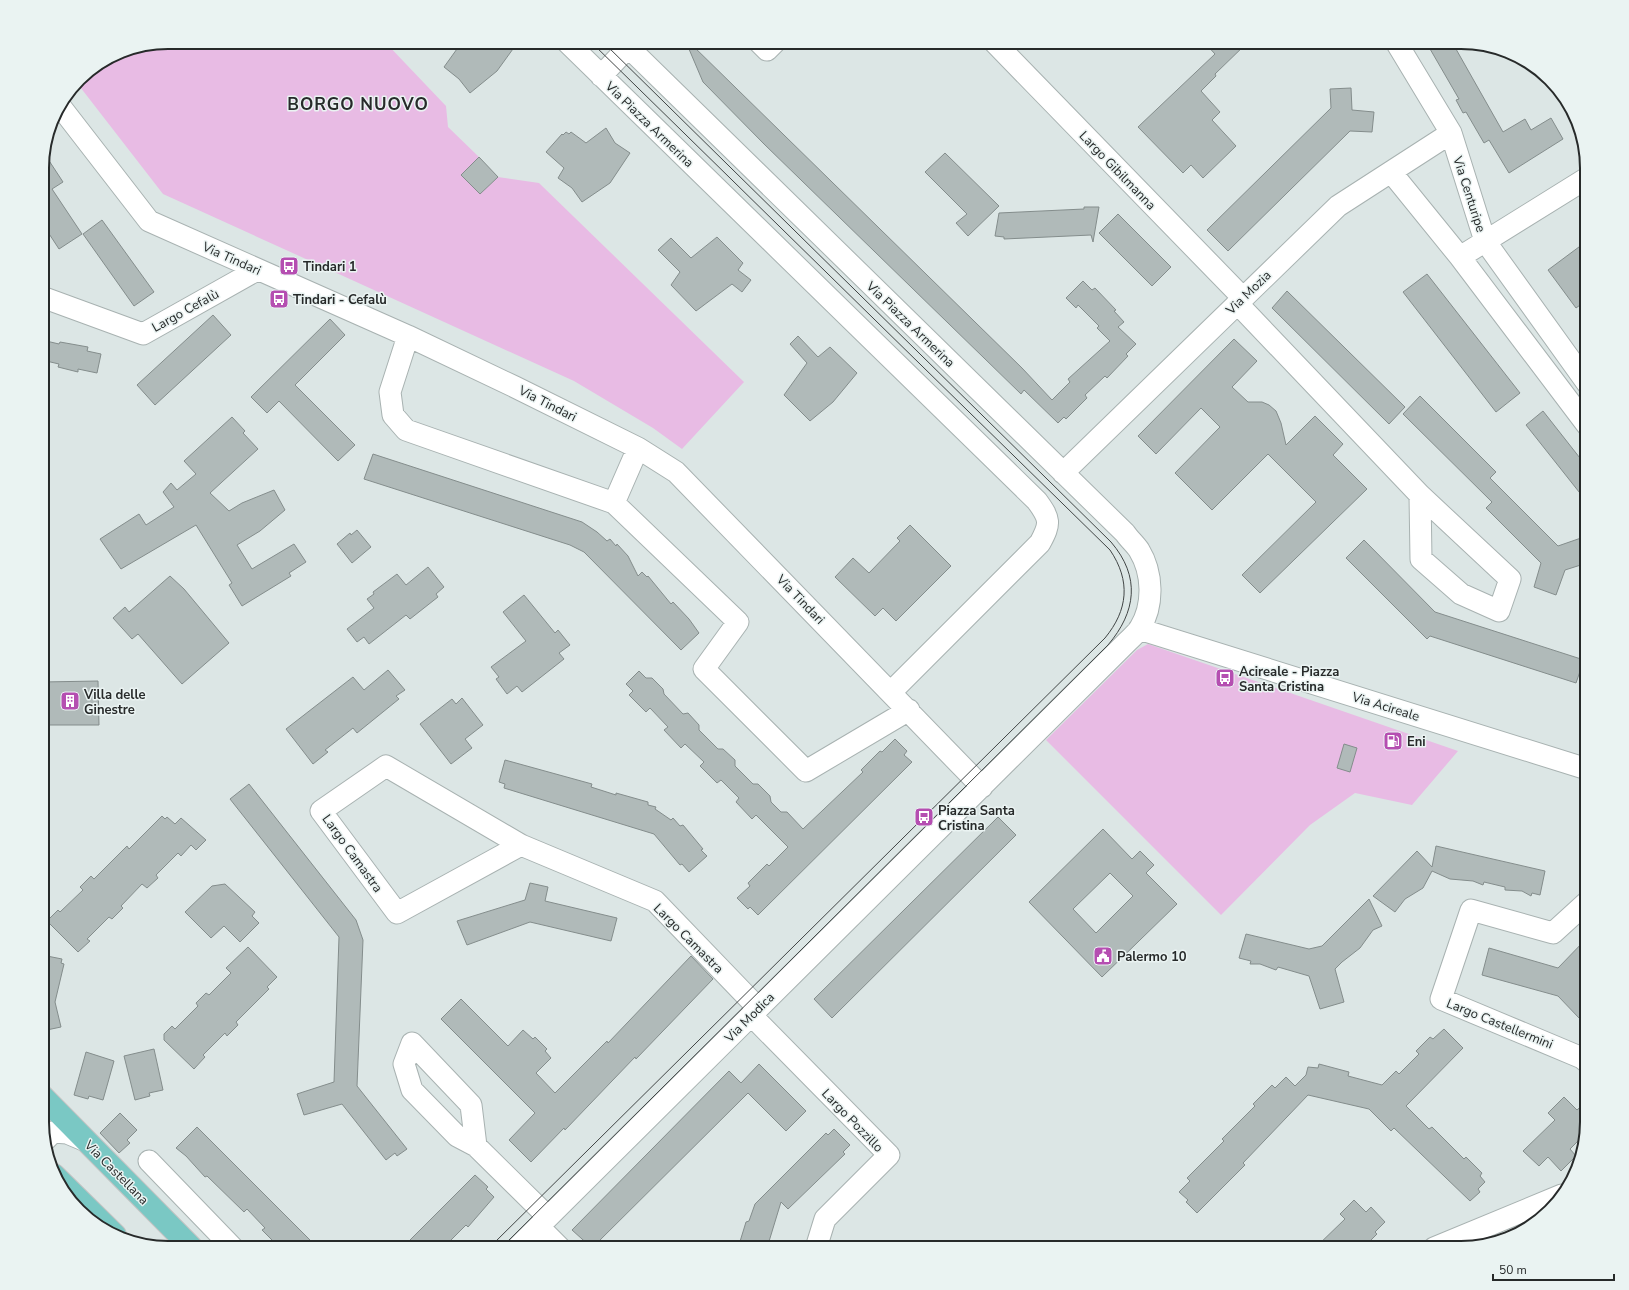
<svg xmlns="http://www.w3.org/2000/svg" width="1629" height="1290" viewBox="0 0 1629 1290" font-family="'Nunito Sans',sans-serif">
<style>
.green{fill:#e8bbe4}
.building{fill:#b0bab9;stroke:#848d8c;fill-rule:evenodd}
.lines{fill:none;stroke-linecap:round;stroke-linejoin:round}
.minor-casing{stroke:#a8b2b1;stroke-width:23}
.major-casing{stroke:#c3c3c3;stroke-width:24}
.minor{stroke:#fff;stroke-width:21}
.major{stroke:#7ac8c4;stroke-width:22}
.tram{stroke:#414545;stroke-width:1}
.labels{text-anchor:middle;stroke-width:3;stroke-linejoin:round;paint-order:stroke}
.street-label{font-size:13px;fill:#272a2a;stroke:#eaf3f2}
.poi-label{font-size:13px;font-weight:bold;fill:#272a2a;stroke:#eaf3f2;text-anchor:start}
.district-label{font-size:17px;font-weight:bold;letter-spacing:1px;fill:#272a2a;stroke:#eaf3f2}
.rim{fill:none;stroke:#272a2a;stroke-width:2}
</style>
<rect width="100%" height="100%" fill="#dce6e5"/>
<!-- green -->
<path class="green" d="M168 42H385L446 106 448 127 479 157 462 174 480 194 498 177 539 183 744 382 682 449 653 428 574 381 163 194 77 83 85 73 120 52Z
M1148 644 1458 751 1412 805 1355 793 1310 825 1221 915 1046 740 1137 650Z"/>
<!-- building -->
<path class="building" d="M462 42H518L497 71 470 93 459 79 444 67Z
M686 42H689L1022 368 1052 400 1070 382 1068 379 1110 341 1097 328 1099 326 1078 305 1076 308 1066 298 1083 281 1092 290 1095 288 1116 310 1114 311 1124 322 1118 327 1136 344 1126 354 1128 356 1107 378 1105 376 1085 395 1087 398 1066 419 1064 417 1058 423 1024 390 1021 394 764 144 703 82Z
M1204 42H1248L1215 74 1216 76 1201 91 1220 112 1212 120 1236 146 1203 178 1191 165 1183 173 1138 127 1215 54Z
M1426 42H1452L1503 132 1525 119 1531 130 1551 118 1563 139 1509 173 1489 140 1484 143 1466 112 1463 113 1456 100 1459 99Z
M1351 88 1352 110 1374 112 1372 132 1350 131 1228 251 1207 230 1331 108 1330 89Z
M606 128 615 143 630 153 610 183 582 202 572 188 558 178 564 168 546 152 562 134 563 135 566 132 569 134 571 132 586 143Z
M44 153 63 182 52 189 82 234 59 249 42 223V160Z
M945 153 999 206 968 236 956 223 967 214 925 172Z
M479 157 498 177 480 194 461 175Z
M1084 207H1099L1093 242 1091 235 1004 239V237L995 236 999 213 1084 209Z
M1118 214 1171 267 1152 286 1099 233Z
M102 220 154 292 134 306 83 234Z
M717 237 743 263 738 270 751 280 742 292 732 284 696 311 671 285 680 272 658 250 671 238 691 258Z
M1587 241V300L1576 308 1548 270Z
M1427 274 1520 393 1496 412 1403 292Z
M1287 291 1405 407 1389 424 1272 308Z
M213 315 231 335 155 405 137 385Z
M330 319 345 335 295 385 355 445 338 461 279 401 267 413 251 397Z
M798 336 818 357 830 347 857 373 833 402 810 421 784 395 807 363 790 344Z
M1234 339 1257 361 1232 387 1248 402H1262L1269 405 1276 411 1281 423 1286 445 1315 416 1343 444 1333 455 1367 489 1260 593 1242 575 1316 502 1268 454 1212 510 1175 473 1220 427 1201 408 1156 454 1138 436Z
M42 340 59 344 60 342 88 347 87 351 101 354 97 373 78 369V372L58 367 59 364 42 360Z
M1420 396 1496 472 1490 478 1558 546 1581 538 1587 556V563L1565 570 1556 595 1534 587 1541 563 1486 508 1492 502 1403 414Z
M1543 411 1587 467V502L1526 425Z
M232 417 245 431 243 433 258 449 210 493 229 511 242 503 274 490 285 510 260 531 237 545 252 569 294 544 306 562 289 573 291 576 242 606 229 585 232 583 196 525 121 569 100 539 139 514 146 525 174 507 163 492 171 483 177 490 196 474 184 461Z
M373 454 582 522 597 532 607 541 610 539 616 546 617 544 628 556 638 576 642 572 647 577 648 576 671 604 673 602 689 619 699 633 681 650 584 552 570 545 364 479Z
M910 525 951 566 896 621 883 608 875 616 835 577 853 558 869 573 900 541 897 538Z
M357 530 371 547 352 563 337 544 350 533 351 535Z
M1364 540 1435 612 1584 660 1576 683 1430 636 1427 639 1346 558Z
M428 567 444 587 436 594 438 597 410 619 406 615 369 644 364 637 357 642 347 629 374 608 367 599 374 594 373 592 397 574 406 585Z
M170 576 184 589 229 643 182 684 138 634 132 639 113 618 125 607 129 612Z
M524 595 555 633 558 630 570 645 559 653 564 659 522 692 517 686 507 694 496 679 499 677 491 667 526 641 503 612Z
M388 670 405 690 396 696 399 699 357 733 353 728 325 750 328 752 313 764 286 729 353 677 364 690Z
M639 671 646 678H652L663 689 664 694 683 714 688 713 699 725V730L718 749H723L735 760V766L753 784H758L770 796 771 802 781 812H787L803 829 863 772 861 770 880 751 882 752 895 739 907 751 904 755 912 762 758 915 750 907 748 909 737 898 750 886 748 883 767 864 769 866 788 847 756 815 752 819 736 802 739 798 721 780 717 783 700 766 704 762 685 744 681 748 664 730 668 727 650 708 646 712 629 695 633 691 626 684Z
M98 681 99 725H45V720H42V682Z
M462 698 483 725 465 739 472 748 451 764 420 724 452 699 456 704Z
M1344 744 1357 748 1350 772 1337 768Z
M505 760 592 784 591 787 616 795V793L648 802V805L656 807 655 809 671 820 673 818 680 826 683 825 703 849 701 850 707 856 689 872 682 864 680 865 654 834 504 788 505 784 499 782Z
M249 784 356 920 363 940 357 1086 407 1149 397 1156 395 1153 386 1160 342 1104 304 1115 297 1094 334 1082 339 937 230 799Z
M162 816 165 819 167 817 175 824 181 818 206 840 196 850 191 845 181 856 178 853 156 875 158 878 147 888 142 884 121 906 123 908 112 919 109 917 87 939 90 941 78 952 47 921 58 910 60 912 83 890 80 887 91 876 94 879 127 846 129 849Z
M998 817 1016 835 832 1018 814 999Z
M1103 829 1132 859 1140 851 1154 865 1146 873 1177 904 1102 977 1029 902ZM1110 873 1133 896 1096 933 1073 909Z
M1436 846 1545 871 1540 895 1532 893 1531 896 1522 891 1505 890V887L1484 882 1483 885 1473 881 1450 879 1432 871 1423 888 1405 899 1395 912 1373 896 1417 851 1432 867Z
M530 883 548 887 545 901 617 918 611 941 530 922 467 945 457 921 525 900Z
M225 884 255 912 252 916 259 923 240 942 224 926 211 938 185 912 212 886Z
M1369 899 1382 926 1373 930 1360 948 1342 962 1335 969 1344 1002 1320 1009 1309 976 1278 967 1276 970 1260 964H1250L1251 961 1239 958 1246 934 1309 949 1322 946Z
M1587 938V975L1581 984 1587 990V1010L1579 1018 1558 996 1482 975 1489 948 1558 968Z
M248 947 277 977 267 987 269 989 236 1022 238 1025 227 1036 225 1033 203 1055 205 1057 194 1069 164 1040V1034L172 1026 175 1029 198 1006 196 1003 206 993 209 995 231 973 226 968Z
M42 955 62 959 61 963 64 964 55 1002 61 1027 42 1031V999L48 984 42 983Z
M691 956 713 979 636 1059 635 1057 565 1130 564 1128 531 1162 509 1140 535 1113 441 1019 461 999 508 1046 523 1030 533 1039 535 1037 547 1049 545 1051 551 1058 536 1073 555 1093 607 1041 608 1043Z
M1444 1029 1463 1048 1406 1106 1429 1129 1432 1127 1464 1159 1466 1157 1482 1173 1480 1176 1485 1182 1478 1189 1480 1192 1470 1201 1394 1128 1391 1131 1369 1109 1308 1095 1243 1163 1245 1165 1197 1213 1186 1202 1188 1200 1179 1192 1190 1181 1187 1178 1224 1141 1222 1139 1255 1106 1253 1104 1272 1085 1275 1088 1286 1077 1295 1086 1306 1075 1308 1067 1318 1068 1319 1064 1349 1072 1348 1076 1382 1085 1396 1071 1399 1074 1419 1054 1416 1051 1430 1037 1433 1039Z
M154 1049 163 1090 149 1093 150 1096 135 1100 124 1056Z
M86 1052 114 1061 103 1100 89 1096 88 1099 74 1095Z
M759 1064 806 1111 786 1131 748 1093 592 1248 572 1230 729 1071 741 1083Z
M1564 1097 1577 1110 1587 1101V1122L1584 1135 1570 1149 1576 1156 1561 1171 1548 1157 1539 1166 1523 1151 1555 1120 1548 1113Z
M120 1113 137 1130 127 1140 130 1143 119 1153 100 1133Z
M197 1127 318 1248H280L262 1230 265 1228 247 1209 244 1212 207 1176 205 1177 186 1156 176 1148Z
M834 1129 850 1145 843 1152 845 1154 788 1209 781 1202 767 1248H738L746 1222 749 1221 755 1204 826 1133 828 1135Z
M475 1175 488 1187 486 1189 494 1197 468 1227 466 1225 443 1248H402Z
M1354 1200 1366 1212 1371 1207 1385 1222 1375 1232 1377 1234 1363 1248H1315L1345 1219 1340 1214Z"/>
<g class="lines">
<!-- minor casing -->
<g class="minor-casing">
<path id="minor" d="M567 42 1037 501C1050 519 1051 523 1040 543L891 692
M759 42 767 50 775 42
M994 42 1243 298
M1396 42 1451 133 1485 241 1587 383
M601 76 633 42
M60 106 149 221 408 336 515 387 638 448 676 472 982 787
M1391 172 1460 257
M42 297 143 334 257 270
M1237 303 1420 495 1421 559 1461 594 1499 611 1510 579 1420 495
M408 336 390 392 393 415 406 430 614 503 738 622 704 669 806 771 909 710
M1587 425 1460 257 1587 178
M1063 473 1338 206 1451 133
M614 503 638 448
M1139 629 1587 769
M521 845 386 766 321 811 397 913 521 845 655 901 758 1008
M751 1015 889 1155 825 1219 816 1248
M1587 1062 1582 1058 1441 999 1471 910 1553 933 1587 902
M45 1140 53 1132 67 1133 86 1141
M476 1146 457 1136 412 1090 404 1064 412 1043 471 1105 476 1146 548 1217
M149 1161 233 1248
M539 1227 560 1248
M517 1248 1127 642C1132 637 1137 633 1140 628 1154 605 1153 573 1139 550 1135 544 1129 539 1125 533L623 42
M1434 1248 1562 1195"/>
</g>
<!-- major casing -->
<g class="major-casing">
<path id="major" d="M42 1096 192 1248
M54 1175 115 1235"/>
</g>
<!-- minor -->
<use href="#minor" class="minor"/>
<!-- major -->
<use href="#major" class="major"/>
<!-- tram -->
<path class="tram" d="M489 1248 1105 638C1128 610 1131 581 1110 550L591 42
M501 1248 1108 645C1136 612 1141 577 1111 542L603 42"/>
</g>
<!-- icons -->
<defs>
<g id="bus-square" transform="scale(1)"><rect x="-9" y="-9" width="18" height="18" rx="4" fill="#b54eb1" stroke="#eaf3f2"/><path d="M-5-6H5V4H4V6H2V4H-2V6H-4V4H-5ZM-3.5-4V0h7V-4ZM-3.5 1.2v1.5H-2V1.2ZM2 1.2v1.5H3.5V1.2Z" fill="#fff"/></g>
<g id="building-square" transform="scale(1)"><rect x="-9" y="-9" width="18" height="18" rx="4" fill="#b54eb1" stroke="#eaf3f2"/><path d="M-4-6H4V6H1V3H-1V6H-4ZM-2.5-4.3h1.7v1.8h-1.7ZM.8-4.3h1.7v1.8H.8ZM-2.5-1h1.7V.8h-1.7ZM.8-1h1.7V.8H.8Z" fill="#fff"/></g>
<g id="fuel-square" transform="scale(1)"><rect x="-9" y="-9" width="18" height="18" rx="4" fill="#b54eb1" stroke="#eaf3f2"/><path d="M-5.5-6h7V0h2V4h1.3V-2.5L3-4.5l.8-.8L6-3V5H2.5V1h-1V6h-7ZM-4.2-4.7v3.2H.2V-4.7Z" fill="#fff"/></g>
<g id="civic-square" transform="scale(1)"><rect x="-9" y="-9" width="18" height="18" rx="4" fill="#b54eb1" stroke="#eaf3f2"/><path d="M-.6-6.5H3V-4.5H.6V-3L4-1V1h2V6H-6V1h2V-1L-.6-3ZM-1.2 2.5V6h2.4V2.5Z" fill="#fff"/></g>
</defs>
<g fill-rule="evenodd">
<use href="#bus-square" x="289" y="266"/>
<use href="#bus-square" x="279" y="299"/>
<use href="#bus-square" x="1225" y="678"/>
<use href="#building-square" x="70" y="701"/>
<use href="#fuel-square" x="1393" y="741"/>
<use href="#bus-square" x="924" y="817"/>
<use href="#civic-square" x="1103" y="956"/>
</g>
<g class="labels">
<!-- street labels -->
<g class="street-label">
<text transform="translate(650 124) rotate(44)" y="5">Via Piazza Armerina</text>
<text transform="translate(1118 170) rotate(46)" y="5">Largo Gibilmanna</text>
<text transform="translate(1470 194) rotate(72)" y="5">Via Centuripe</text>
<text transform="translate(232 258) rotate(24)" y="5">Via Tindari</text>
<text transform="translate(1248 292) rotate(-44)" y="5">Via Mozia</text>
<text transform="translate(185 310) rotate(-29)" y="5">Largo Cefalù</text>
<text transform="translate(911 324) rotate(44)" y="5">Via Piazza Armerina</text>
<text transform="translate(548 403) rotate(27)" y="5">Via Tindari</text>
<text transform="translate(801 599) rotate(46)" y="5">Via Tindari</text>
<text transform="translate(1386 706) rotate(17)" y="5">Via Acireale</text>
<text transform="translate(353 853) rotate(54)" y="5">Largo Camastra</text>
<text transform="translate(689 938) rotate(45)" y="5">Largo Camastra</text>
<text transform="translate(749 1017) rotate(-45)" y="5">Via Modica</text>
<text transform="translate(1500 1023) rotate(22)" y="5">Largo Castellermini</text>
<text transform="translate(853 1120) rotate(46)" y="5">Largo Pozzillo</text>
<text transform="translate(117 1172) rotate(45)" y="5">Via Castellana</text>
</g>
<!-- poi labels -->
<g class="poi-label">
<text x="303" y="271">Tindari 1</text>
<text x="293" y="304">Tindari - Cefalù</text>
<text x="1239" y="676">Acireale - Piazza<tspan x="1239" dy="15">Santa Cristina</tspan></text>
<text x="84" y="699">Villa delle<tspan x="84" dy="15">Ginestre</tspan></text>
<text x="1407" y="746">Eni</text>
<text x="938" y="815">Piazza Santa<tspan x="938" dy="15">Cristina</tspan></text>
<text x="1117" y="961">Palermo 10</text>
</g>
<!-- district labels -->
<g class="district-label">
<text x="358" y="110">BORGO NUOVO</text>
</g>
</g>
<!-- crop -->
<path d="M0 0H1629V1290H0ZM168 49H1461A119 119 0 0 1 1580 168V1122A119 119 0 0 1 1461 1241H168A119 119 0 0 1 49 1122V168A119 119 0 0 1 168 49Z" fill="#eaf3f2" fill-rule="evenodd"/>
<path class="rim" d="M168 49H1461A119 119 0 0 1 1580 168V1122A119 119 0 0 1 1461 1241H168A119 119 0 0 1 49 1122V168A119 119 0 0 1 168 49Z"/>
<!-- scale -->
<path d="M1493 1274v6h121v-6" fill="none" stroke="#272a2a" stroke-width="2"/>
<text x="1499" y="1274" font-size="12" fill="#272a2a" stroke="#eaf3f2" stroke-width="3" paint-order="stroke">50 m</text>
</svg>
